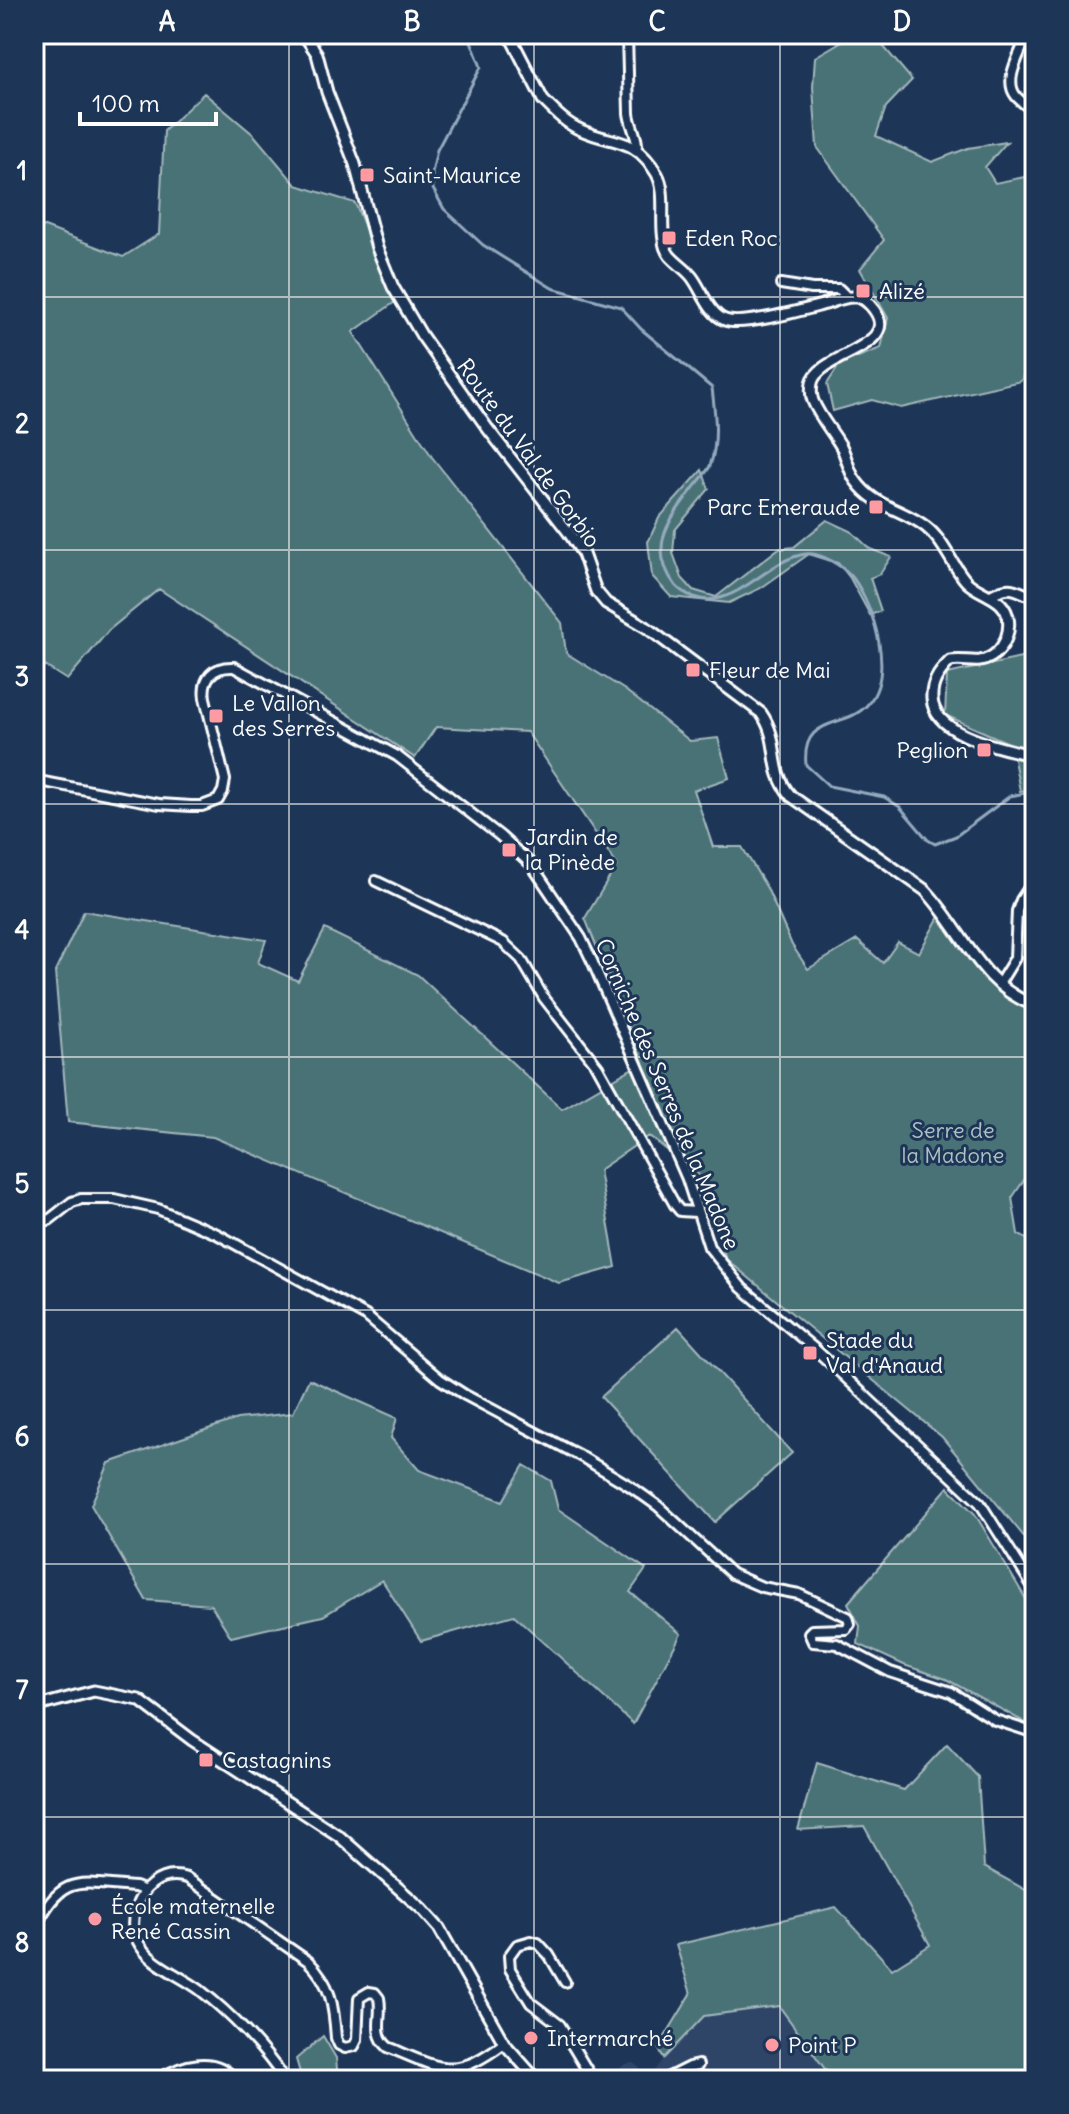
<svg xmlns="http://www.w3.org/2000/svg" width="1069" height="2114" viewBox="0 0 1069 2114" font-family="Delius,sans-serif">
<style>
.built{fill:#2d4468}
.green{fill:#497277;stroke:#a4b8bb;stroke-width:2}
.lines{fill:none;stroke-linecap:round;stroke-linejoin:round}
.stream{stroke:#95aabe;stroke-width:3}
.minor-casing{stroke:#fff;stroke-width:14}
.tertiary-casing{stroke:#fff;stroke-width:15}
.minor{stroke:#1d3557;stroke-width:8}
.tertiary{stroke:#1d3557;stroke-width:9}
.grid{fill:none;stroke:#fff;stroke-width:2;stroke-opacity:0.55}
.poi-dot{fill:#ff9aa2;stroke:#1d3557;stroke-width:3}
.labels{text-anchor:middle;stroke-width:6;stroke-linejoin:round;paint-order:stroke}
.poi-label{font-size:22px;fill:#fff;stroke:#1d3557;text-anchor:start}
.street-label{font-size:22px;fill:#fff;stroke:#1d3557}
.park-label{font-size:22px;fill:#adc0c2;stroke:#1d3557}
.neatline{fill:none;stroke:#fff;stroke-width:3}
.grid-label{font-size:26px;text-anchor:middle;font-weight:bold;fill:#fff}
</style>
<rect width="100%" height="100%" fill="#1d3557"/>
<filter id="ink" filterUnits="userSpaceOnUse"><feTurbulence type="fractalNoise" baseFrequency=".0125" numOctaves="2"/><feDisplacementMap in="SourceGraphic" scale="16" xChannelSelector="R" yChannelSelector="G"/><feConvolveMatrix kernelMatrix="1 2 1 2 8 2 1 2 1" color-interpolation-filters="sRGB"/></filter>
<g filter="url(#ink)">
<!-- built -->
<path class="built" d="M779 2006 825 2066 817 2080H602L626 2064 635 2063 649 2079 664 2058 704 2016Z"/>
<!-- green -->
<path class="green" d="M854 34H873L912 80 886 107 876 136 932 162 968 148 1007 142 985 167 995 183 1035 175V347L1021 381 901 408 872 400 833 411 827 384 840 364 881 348 888 318 860 269 884 240 817 147 813 87 815 57Z
M204 93 254 135 296 185 355 203 395 302 353 332 432 457 562 623 566 653 625 690 690 741 718 738 729 778 694 790 713 847H742L767 888 792 945 808 969 857 940 883 963 898 942 919 953 941 913C969 958 985 989 1035 1012V1164L1012 1198 1018 1234 1035 1244V1379L1031 1424 1035 1432V1550L942 1437 726 1259 699 1175 649 1136 599 1170 616 1267 559 1283 213 1137 68 1122 55 972 84 911 266 940 258 963 298 981 325 929 418 975 562 1109 643 1062 585 918 617 865 527 732 436 727 415 758 159 589 109 630 67 680 34 659V223L123 257 159 234 164 131Z
M702 470 709 489 675 530 673 553 682 578 693 590 716 597 778 549 794 547 827 520 851 531 870 549 891 557 880 574 870 578 881 611 870 615 850 578 838 563 809 554 761 588 729 603 671 597 652 576 648 542 659 518Z
M1035 655V789L1020 791 1011 744 945 715 947 674Z
M678 1327 792 1453 715 1522 601 1397Z
M309 1379 397 1418 391 1438 419 1470 503 1501 524 1465 551 1481 558 1509 646 1569 630 1592 681 1634 633 1724 514 1615 421 1641 382 1580 323 1616 231 1637 211 1605 146 1600 91 1505 109 1463 237 1419 293 1413Z
M948 1487 975 1514 1035 1614V1728L946 1679 904 1665 858 1644 860 1626 848 1603Z
M947 1744 978 1777 984 1867 1035 1895V2080H833L779 2006 704 2016 664 2058 658 2048 691 1994 676 1945 836 1907 892 1969 930 1945 864 1826 798 1830 817 1763 904 1790Z
M323 2036 336 2058 338 2080H302L296 2059Z"/>
<g class="lines">
<!-- stream -->
<path class="stream" d="M465 34 471 41 481 67 437 150 432 173 433 189 444 209 483 245 552 288 621 307 641 329 712 388C715 413 719 441 710 466 706 474 697 483 692 490 666 522 648 550 676 586 684 595 703 602 715 599 749 593 773 558 806 554 821 552 844 567 853 578 874 607 895 673 868 704 846 730 801 714 806 765L829 786 884 797 900 807 928 840 935 844 956 836 1010 796 1035 791"/>
<!-- minor casing -->
<g class="minor-casing">
<path id="minor" d="M627 34 629 113C630 125 640 141 636 150
M1027 34C1023 51 1002 79 1016 96 1021 102 1029 107 1035 113
M781 284 812 289H839L847 297
M989 596C1011 583 1014 590 1035 598
M34 780 159 804 191 806H202L218 800 223 791 225 780 205 698C202 678 213 666 234 667L397 756 500 836 531 864 581 938 593 963 687 1179 709 1247 742 1288 816 1350 980 1503 1035 1590
M376 881 503 942 521 959 544 998 598 1067 675 1205 680 1211 696 1212
M999 984 1015 958 1017 911 1021 900 1035 879
M34 1221 49 1220 72 1202 81 1199H114L158 1209 217 1234 366 1316 440 1379 465 1395 582 1457 630 1486 658 1506 732 1574 762 1587 799 1594 848 1617 850 1624 846 1629 812 1630 809 1633 813 1642 837 1644 890 1672 951 1692 995 1720 1035 1733
M34 1930C62 1872 78 1883 135 1887L145 1891
M565 1982 549 1955 538 1943 531 1941 517 1945 509 1956 510 1969 531 2003 560 2025 593 2080
M158 2080C181 2064 216 2054 235 2080
M285 2080C263 2047 231 2014 200 1990 179 1974 149 1965 137 1940 128 1923 136 1896 152 1884 162 1876 174 1874 187 1878L308 1961C331 1983 334 2007 336 2038L339 2045 345 2048 354 2046 357 2040 359 1998 369 1992 375 1993 379 1998C383 2017 372 2033 388 2047 441 2069 454 2081 504 2043
M663 2080 689 2067 698 2065"/>
</g>
<!-- tertiary casing -->
<g class="tertiary-casing">
<path id="tertiary" d="M298 34 307 39 317 54 327 92 355 164 377 248 393 287 422 336 488 429 569 533 583 554 596 591 606 603 646 627 761 713C782 743 767 768 791 796L925 890C961 927 982 989 1035 1005
M509 34 543 100C554 111 566 124 581 130 614 145 634 135 657 174 667 192 660 220 664 240 664 245 667 252 670 256 677 264 686 269 692 277 702 290 709 314 725 320 743 327 806 309 826 304 835 301 845 296 855 297 862 297 866 301 870 305 909 347 818 353 812 383 811 389 811 396 813 401 820 418 833 432 842 448 847 459 849 472 856 481 874 507 903 509 926 527 944 541 951 564 966 581 975 591 991 594 1001 604 1018 622 1005 657 980 661 970 662 961 659 950 661 939 672 931 683 932 699 935 737 1004 748 1035 756
M34 1707 94 1691 139 1700 192 1740 339 1836 422 1909 439 1928 504 2043 537 2080"/>
</g>
<!-- minor -->
<use href="#minor" class="minor"/>
<!-- tertiary -->
<use href="#tertiary" class="tertiary"/>
</g>
</g>
<!-- grid -->
<path class="grid" d="M289 34V2080M534 34V2080M780 34V2080M34 297H1035M34 550H1035M34 804H1035M34 1057H1035M34 1310H1035M34 1564H1035M34 1817H1035"/>
<!-- markers -->
<g class="poi-dot">
<rect x="359" y="167" width="16" height="16" rx="4"/>
<rect x="661" y="230" width="16" height="16" rx="4"/>
<rect x="855" y="283" width="16" height="16" rx="4"/>
<rect x="868" y="499" width="16" height="16" rx="4"/>
<rect x="685" y="662" width="16" height="16" rx="4"/>
<rect x="208" y="708" width="16" height="16" rx="4"/>
<rect x="976" y="742" width="16" height="16" rx="4"/>
<rect x="501" y="842" width="16" height="16" rx="4"/>
<rect x="802" y="1345" width="16" height="16" rx="4"/>
<rect x="198" y="1752" width="16" height="16" rx="4"/>
<circle cx="95" cy="1919" r="8"/>
<circle cx="531" cy="2038" r="8"/>
<circle cx="772" cy="2045" r="8"/>
</g>
<g class="labels">
<!-- poi labels -->
<g class="poi-label">
<text x="383" y="183">Saint-Maurice</text>
<text x="685" y="246">Eden Roc</text>
<text x="879" y="299">Alizé</text>
<text x="860" y="515" text-anchor="end">Parc Emeraude</text>
<text x="709" y="678">Fleur de Mai</text>
<text x="232" y="711">Le Vallon<tspan x="232" dy="25">des Serres</tspan></text>
<text x="968" y="758" text-anchor="end">Peglion</text>
<text x="525" y="845">Jardin de<tspan x="525" dy="25">la Pinède</tspan></text>
<text x="826" y="1348">Stade du<tspan x="826" dy="25">Val d'Anaud</tspan></text>
<text x="222" y="1768">Castagnins</text>
<text x="111" y="1914">École maternelle<tspan x="111" dy="25">René Cassin</tspan></text>
<text x="547" y="2046">Intermarché</text>
<text x="788" y="2053">Point P</text>
</g>
<!-- street labels -->
<g class="street-label">
<text transform="translate(529 453) rotate(54)" y="8">Route du Val de Gorbio</text>
<text transform="translate(668 1094) rotate(67)" y="8">Corniche des Serres de la Madone</text>
</g>
<!-- park labels -->
<g class="park-label">
<text x="953" y="1138">Serre de<tspan x="953" dy="25">la Madone</tspan></text>
</g>
</g>
<!-- margin -->
<rect width="1069" height="2114" fill="none" stroke="#1d3557" stroke-width="88"/>
<!-- scale -->
<path d="M80 112v12h136v-12" fill="none" stroke="#ffffff" stroke-width="4"/>
<text x="92" y="112" font-size="24" fill="#ffffff" stroke="#1d3557" stroke-width="6" paint-order="stroke">100 m</text>
<rect x="44" y="44" width="981" height="2026" class="neatline"/>
<g class="grid-label">
<text x="167" y="31">A</text>
<text x="412" y="31">B</text>
<text x="657" y="31">C</text>
<text x="902" y="31">D</text>
<text x="22" y="180">1</text>
<text x="22" y="433">2</text>
<text x="22" y="686">3</text>
<text x="22" y="939">4</text>
<text x="22" y="1193">5</text>
<text x="22" y="1446">6</text>
<text x="22" y="1699">7</text>
<text x="22" y="1952">8</text>
</g>
</svg>
